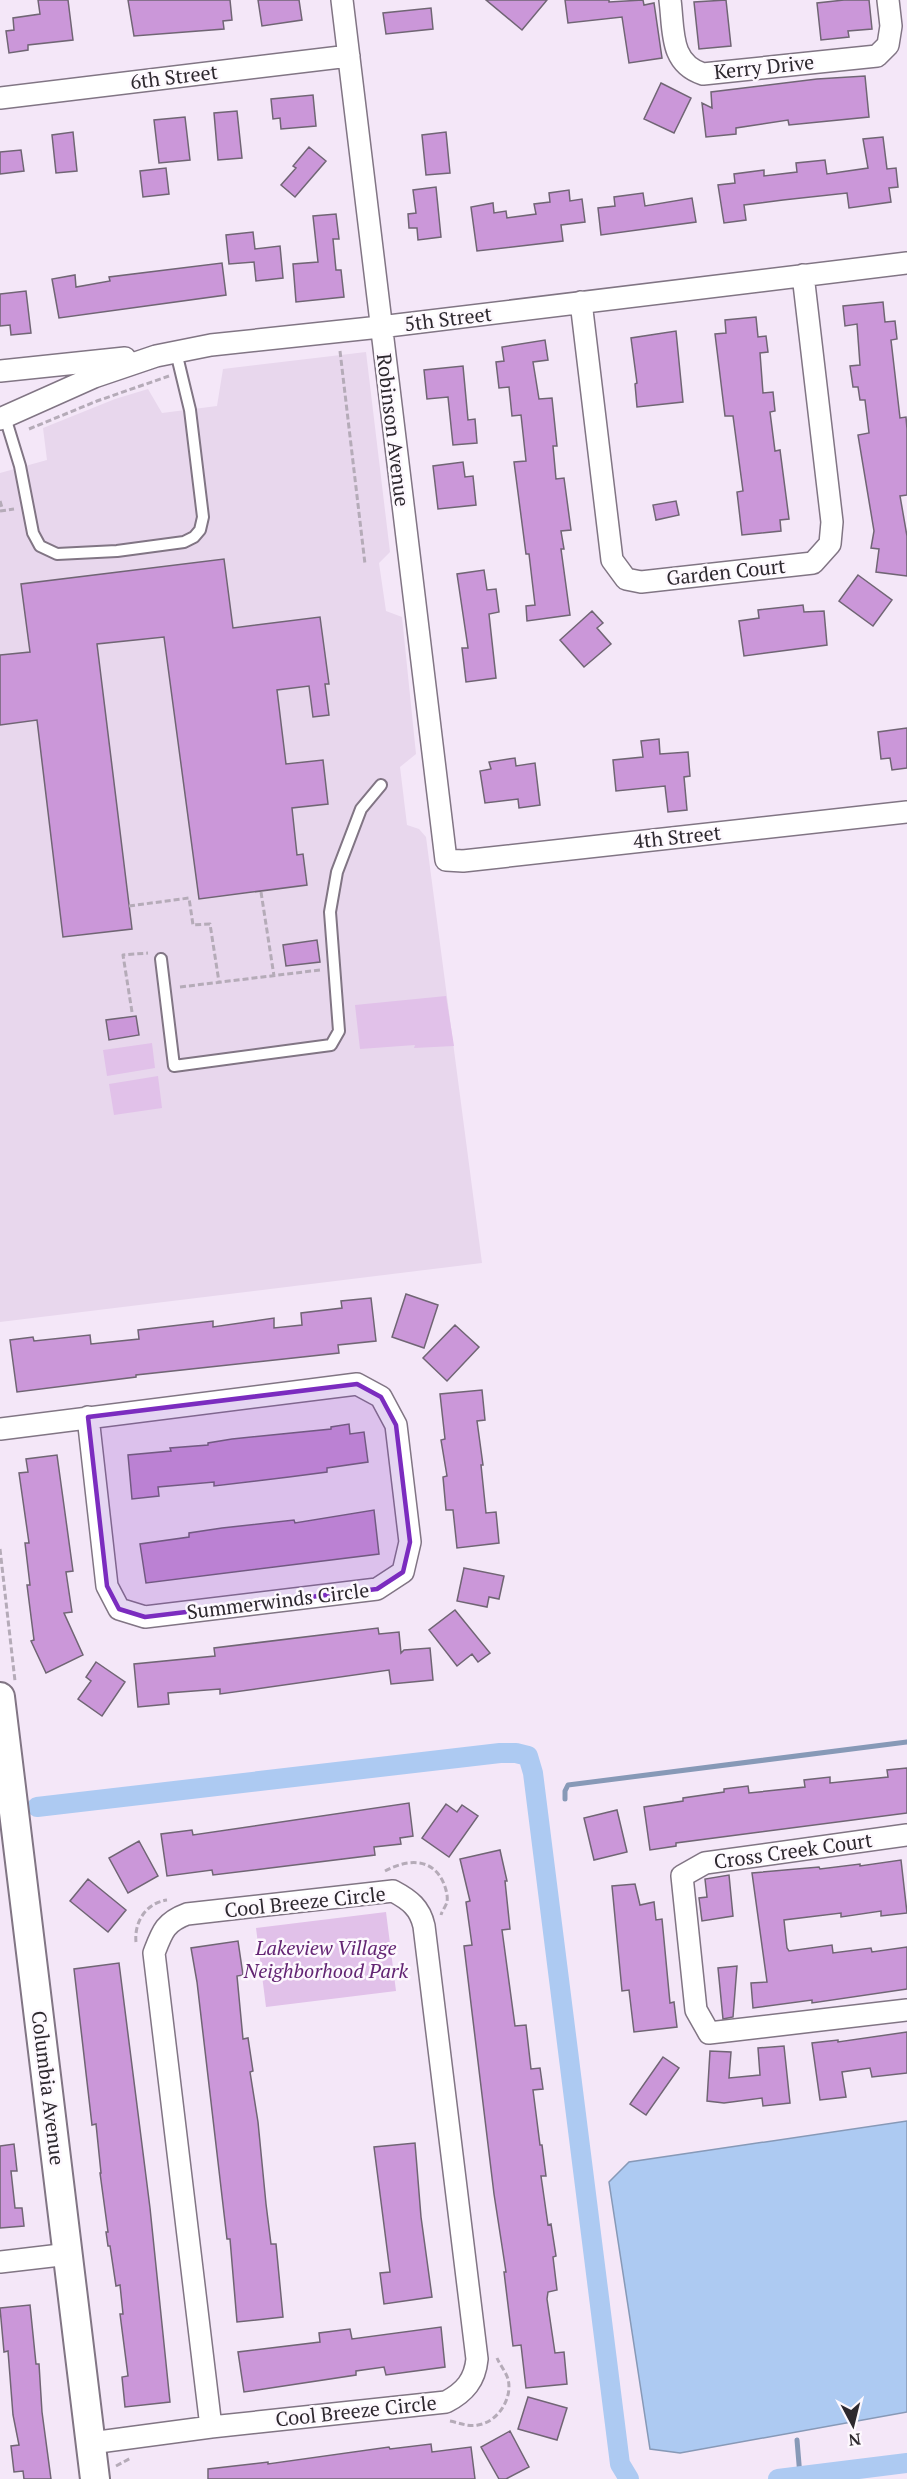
<svg xmlns="http://www.w3.org/2000/svg" width="907" height="2479" viewBox="0 0 907 2479" font-family="'PT Serif',serif">
<style>
.built{fill:#e8d7ed}
.green{fill:#e1c1e9}
.water{fill:#adcaf2;stroke:#8799b7;stroke-width:1.5}
.lines{fill:none;stroke-linecap:round;stroke-linejoin:round}
.stream{stroke:#8799b7;stroke-width:5}
.canal{stroke:#adcaf2;stroke-width:20}
.building{fill:#cb97d9;stroke:#706574;stroke-width:1.5}
.lane-casing{stroke:#817584;stroke-width:14}
.street-casing{stroke:#817584;stroke-width:24}
.secondary-casing{stroke:#817584;stroke-width:32}
.path{stroke:#b5abb8;stroke-width:3;stroke-dasharray:6 3;stroke-linecap:butt}
.lane{stroke:#fff;stroke-width:10}
.street{stroke:#fff;stroke-width:21}
.secondary{stroke:#fff;stroke-width:28}
.marked{fill:#7b2cbf;fill-opacity:0.2;stroke:#7b2cbf;stroke-width:4.5;stroke-linejoin:round}
.labels{text-anchor:middle;stroke-width:5;stroke-linejoin:round;paint-order:stroke}
.street-label{font-size:20px;fill:#2d282e;stroke:#fdf8fe}
.park-label{font-size:20px;font-style:italic;fill:#632573;stroke:#fdf8fe}
</style>
<rect width="100%" height="100%" fill="#f4e7f8"/>
<!-- built -->
<path class="built" d="M366 352 390 552 379 563 386 611 402 617 416 754 400 767 407 825 419 829 426 837 482 1263 0 1322V473L47 460 43 428 115 399 148 389 162 413 217 406 223 369Z"/>
<!-- green -->
<path class="green" d="M446 996 454 1046 414 1048 415 1045 360 1049 355 1005Z
M152 1043 155 1068 107 1076 103 1050Z
M158 1076 162 1108 114 1115 109 1084Z
M386 1912 396 1991 266 2007 256 1928Z"/>
<!-- water -->
<path class="water" d="M907 2121V2412L680 2453 650 2449 609 2182 629 2162Z"/>
<g class="lines">
<!-- stream -->
<path class="stream" d="M565 1799V1791L568 1785 907 1742
M797 2440 800 2476"/>
<!-- canal -->
<path class="canal" d="M37 1807 500 1753H516L528 1756 533 1773 620 2464 629 2479
M778 2479 907 2463"/>
</g>
<!-- building -->
<path class="building" d="M38 0H68L73 40 28 45V50L9 53 6 31 14 30 13 18 40 14Z
M128 0H230L232 20 223 21 224 29 134 36Z
M258 0H299L302 20 262 26Z
M486 0H547L522 30Z
M565 0H609V2L643 0 644 5 654 3 662 58 629 63 622 17 568 23Z
M726 0 731 46 699 49 694 2Z
M844 0H869L872 29 848 31 849 37 821 40 817 3Z
M431 8 433 29 386 34 383 13Z
M865 76 869 117 789 125 788 120 736 128V134L706 137 702 103 712 108 711 92 817 79Z
M661 83 691 98 674 133 644 119Z
M313 95 316 126 281 129 280 118 273 119 271 99Z
M237 111 242 158 218 160 214 113Z
M185 117 190 160 159 163 154 120Z
M73 132 77 171 56 173 52 135Z
M446 132 450 173 426 175 422 135Z
M883 137 887 169 896 168 898 187 889 188 891 202 849 208 847 193 783 200 744 205 746 220 724 223 718 185 735 183 734 174 764 170V176L797 172 796 163 825 160 827 174 868 168 863 139Z
M309 147 326 161 295 197 281 185 296 168 293 166Z
M21 150 24 171 0 174V152Z
M166 168 169 194 143 197 140 171Z
M436 187 441 237 418 240 417 228H409L408 214 416 213 413 190Z
M569 190 570 201 582 199 585 222 561 225 563 241 477 251 471 207 493 203 494 213 506 211 507 218 536 214 534 204 550 202 549 193Z
M643 193 645 206 692 198 696 222 601 235 598 208 615 206 614 197Z
M336 214 339 239H333L336 270H341L344 297 296 302 293 264 318 262 313 216Z
M253 232 255 249 280 246 283 278 256 281 254 262 229 264 226 235Z
M222 263 226 295 59 318 52 279 75 275 76 287 110 281 109 277Z
M26 291 31 333 11 335 10 325 0 326V294Z
M883 302 885 322 895 321 897 339 891 340 900 418 906 417 907 429V495L900 496 907 536V576L876 572 879 549 871 548 874 531 858 435 869 433 865 400H860L858 387H853L850 366 860 365 857 324 845 326 843 306Z
M756 317 758 337 766 336 768 352 760 353 763 393 773 392 775 411 770 412 775 451 780 450 789 519 780 520 781 531 742 535 737 492 743 491 733 416H725L715 334 726 333 725 320Z
M676 331 683 402 637 407 635 384 637 383 631 338Z
M545 340 548 360 533 362 539 399 552 398 557 446H553L556 479 564 478 571 530 561 531 564 549H561L570 615 527 621 526 606 535 605 529 554H526L514 462 526 461 521 415 512 416 509 387 499 388 496 362 504 361 502 347Z
M463 366 468 420 475 419 477 443 453 445 448 397 427 399 424 370Z
M463 462 465 477 473 476 476 505 438 509 433 466Z
M676 501 679 515 656 520 653 505Z
M224 559 233 628 320 617 329 684H325L329 715 313 717 309 686 277 690 286 764 323 760 328 804 292 808 297 855 303 854 307 885 199 899 164 637 97 644 132 929 63 937 37 720 0 725V655L30 652 21 584Z
M484 570 487 590 496 589 499 612 489 614 496 678 466 682 462 648H468L457 574Z
M858 575 892 600 873 626 839 601Z
M803 605 804 612 824 611 827 645 744 656 739 621 759 618 758 610Z
M592 611 603 623 597 628 611 644 584 667 560 640Z
M907 728V768L892 770 890 758 881 759 878 732Z
M659 739 660 754 688 752 690 776 684 777 687 810 668 812 665 786 616 791 613 760 643 757 641 741Z
M515 758 516 766 535 763 540 805 519 808 518 799 485 803 480 771 491 769 489 762Z
M317 940 320 962 286 966 283 945Z
M136 1016 139 1035 109 1040 106 1020Z
M406 1294 438 1305 424 1348 392 1337Z
M371 1298 376 1341 338 1345 339 1353 136 1375V1377L17 1392 10 1340 33 1337 34 1341 90 1335 91 1344 139 1339 138 1330 213 1321V1327L274 1318V1328L302 1325 301 1313 342 1308 341 1301Z
M455 1325 479 1347 447 1381 423 1358Z
M482 1390 485 1420 477 1421 483 1465H481L486 1513 496 1512 499 1543 457 1548 453 1510H446L443 1477 447 1476 441 1440 445 1439 440 1394Z
M349 1424 350 1434 364 1432 368 1462 327 1468V1472L289 1477 214 1486V1482L158 1487 159 1496 132 1499 128 1455 171 1451 170 1448 208 1445V1443L232 1439 331 1429V1427Z
M57 1455 73 1571 66 1572 72 1612 64 1613 83 1655 46 1673 31 1641 34 1640 27 1585H30L25 1543H29L19 1473 28 1472 26 1459Z
M374 1510 379 1554 146 1583 140 1544 189 1537V1533L222 1528 294 1520 295 1523Z
M464 1568 504 1576 499 1599 489 1597 487 1607 457 1601Z
M455 1610 490 1653 478 1662 472 1654 457 1666 429 1630Z
M378 1628 379 1634 399 1632 401 1653 404 1650 430 1648 433 1680 391 1684 389 1670 220 1694V1689L168 1693 169 1704 138 1707 134 1664 215 1656 214 1648Z
M96 1662 125 1682 102 1716 78 1699 91 1681 86 1677Z
M907 1768V1813L676 1843V1846L650 1850 644 1807 683 1801V1798L724 1792V1789L748 1786 749 1793 805 1787 804 1780 830 1777V1783L888 1777 887 1770Z
M409 1803 413 1836 400 1838 401 1844 374 1847 375 1855 213 1875 212 1870 167 1876 161 1834 192 1830 193 1835Z
M446 1804 457 1812 462 1805 478 1816 449 1857 422 1838Z
M617 1810 627 1852 594 1860 584 1818Z
M139 1841 158 1876 128 1893 109 1858Z
M500 1850 507 1881H505L510 1929 502 1930 515 2026 526 2025 531 2069 540 2068 543 2089 533 2090 540 2145H542L546 2176H541L548 2225 551 2224 556 2256 553 2257 557 2290 548 2292 547 2299 555 2353 564 2352 567 2384 526 2388 521 2345 513 2346 504 2272H506L494 2194 464 1946 472 1945 466 1902 470 1901 460 1859Z
M901 1860 907 1913 881 1916V1911L841 1917V1913L784 1920 787 1948 789 1951 832 1945 833 1953 871 1948 872 1952 907 1947V1989L812 2003V2000L753 2008 751 1983 767 1982 752 1873 819 1867 820 1869 860 1864V1866Z
M729 1875 733 1916 702 1921 699 1898 707 1897 705 1879Z
M88 1879 126 1910 108 1932 70 1901Z
M635 1884 640 1905 654 1902 656 1920 662 1919 670 2003 674 2002 677 2027 634 2032 629 1990 622 1991 612 1886Z
M238 1941 243 1975 237 1976 243 2039 248 2038 253 2071 250 2072 258 2122 266 2204 271 2244H276L283 2317 237 2322 230 2239H227L197 1982 191 1948Z
M119 1963 150 2208 170 2402 125 2407 122 2377 128 2376 120 2314H123L120 2285 116 2286 110 2246H108L106 2232H108L100 2173H101L96 2124 92 2125 74 1969Z
M737 1966 733 2017 723 2019 718 1968Z
M907 2032V2073L872 2077 870 2068 842 2072 846 2097 820 2100 812 2043 838 2040V2042Z
M784 2046 790 2103 763 2106 762 2098 724 2103 707 2101 710 2051 731 2052 729 2078 760 2075 758 2048Z
M663 2057 679 2068 646 2115 630 2104Z
M415 2143 421 2217 432 2297 384 2304 380 2273 390 2272 374 2147Z
M14 2144 17 2171H11L15 2208H22L24 2226 0 2228V2146Z
M30 2305 36 2364H39L42 2412 51 2479H24L23 2471 14 2472 11 2446 19 2445 13 2415 8 2351 4 2352 0 2308Z
M441 2327 445 2367 386 2375 384 2367 356 2371V2375L244 2392 238 2352 320 2342 319 2333 350 2329 352 2339Z
M528 2397 567 2408 557 2440 518 2429Z
M510 2431 529 2467 506 2479H499L481 2447Z
M431 2444 432 2452 471 2447 475 2479H208V2469L268 2462V2464L389 2447 390 2449Z"/>
<g class="lines">
<!-- lane casing -->
<g class="lane-casing">
<path id="lane" d="M5 417 20 466 33 533 40 546 57 554 117 551 184 542 194 537 200 530 203 517 190 410 176 352
M161 959 174 1066 331 1045 339 1031 330 912 337 872 361 809 381 785"/>
</g>
<!-- street casing -->
<g class="street-casing">
<path id="street" d="M342 0 446 860 463 861 907 812
M670 0C674 30 669 63 703 74L877 56 888 45 891 26 888 0
M0 98 349 56
M581 302 612 560 626 579 641 582 813 563 830 544 832 522 803 275
M0 371 125 358
M0 419 94 377 156 356 211 345 380 327 907 263
M0 1429 357 1384 381 1397 396 1425 410 1542 403 1572 377 1589 145 1617 119 1609 107 1586 88 1417
M907 1835 705 1863 682 1876 696 2010 709 2033 907 2010
M0 2262 69 2254
M91 2443 211 2427 154 1953C162 1932 165 1922 187 1914L393 1891C410 1900 420 1908 424 1926L477 2359C475 2380 465 2392 446 2402L211 2427"/>
</g>
<!-- secondary casing -->
<g class="secondary-casing">
<path id="secondary" d="M0 1697 95 2479"/>
</g>
<!-- path -->
<path class="path" d="M340 351 365 564
M29 429 97 401 169 376
M0 501 3 511
M0 511 14 509
M261 892 274 976
M129 906 189 898 193 925 210 924 219 982
M180 987 320 970
M132 1012 123 955 148 953
M0 1549 15 1681
M385 1871C407 1859 433 1857 444 1884 446 1889 448 1896 447 1902 446 1906 442 1911 441 1915
M136 1942C134 1922 146 1903 167 1900
M450 2421C460 2423 468 2427 478 2425 498 2422 513 2398 508 2379 506 2372 500 2365 497 2358
M116 2466 131 2458"/>
<!-- lane -->
<use href="#lane" class="lane"/>
<!-- street -->
<use href="#street" class="street"/>
<!-- secondary -->
<use href="#secondary" class="secondary"/>
</g>
<!-- marked area -->
<path class="marked" d="M357 1384 381 1397 396 1425 410 1542 403 1572 377 1589 145 1617 119 1609 107 1586 88 1417Z"/>
<g class="labels">
<!-- street labels -->
<g class="street-label">
<text transform="translate(764 67) rotate(-6)" y="7">Kerry Drive</text>
<text transform="translate(174 77) rotate(-7)" y="7">6th Street</text>
<text transform="translate(448 319) rotate(-7)" y="7">5th Street</text>
<text transform="translate(393 430) rotate(83)" y="7">Robinson Avenue</text>
<text transform="translate(726 572) rotate(-6)" y="7">Garden Court</text>
<text transform="translate(677 837) rotate(-6)" y="7">4th Street</text>
<text transform="translate(278 1601) rotate(-7)" y="7">Summerwinds Circle</text>
<text transform="translate(793 1851) rotate(-8)" y="7">Cross Creek Court</text>
<text transform="translate(305 1902) rotate(-6)" y="7">Cool Breeze Circle</text>
<text transform="translate(48 2088) rotate(83)" y="7">Columbia Avenue</text>
<text transform="translate(356 2411) rotate(-6)" y="7">Cool Breeze Circle</text>
</g>
<!-- park labels -->
<g class="park-label">
<text x="326" y="1955">Lakeview Village<tspan x="326" dy="23">Neighborhood Park</tspan></text>
</g>
</g>
<!-- north arrow -->
<g transform="translate(853 2425) rotate(173)" stroke="#fdf8fe" stroke-width="4.5" paint-order="stroke">
<path d="M0-4.5L10 22L0 15L-10 22Z" fill="#2d282e"/>
<text y="-9" font-size="16" font-weight="bold" text-anchor="middle" fill="#2d282e">N</text>
</g>
</svg>
